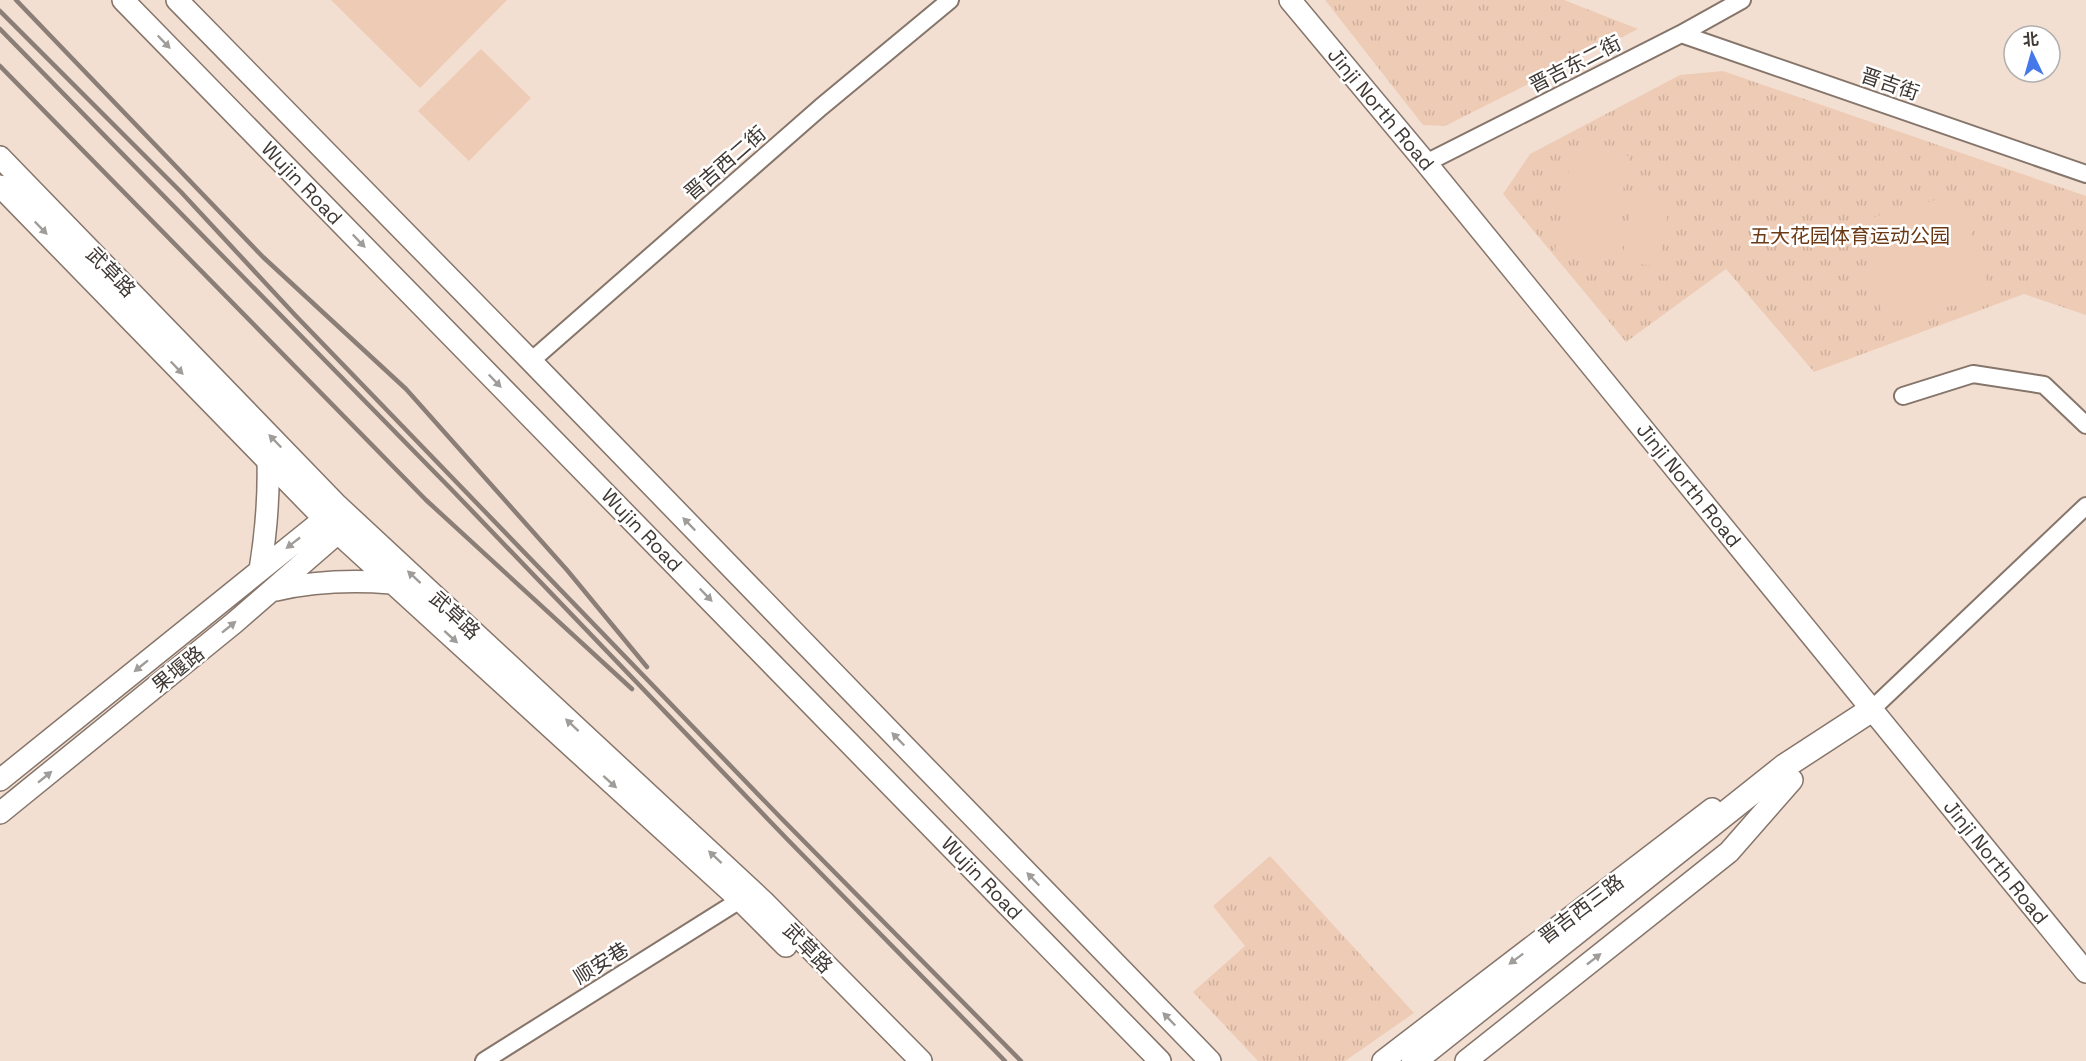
<svg xmlns="http://www.w3.org/2000/svg" width="2086" height="1061" viewBox="0 0 2086 1061" font-family="'Space Grotesk','Noto Sans SC',sans-serif">
<style>
.grass{fill:url(#grass-tufts)}
.pitch{fill:#eecbb5}
.lines{fill:none;stroke-linecap:round;stroke-linejoin:round}
.minor-casing{stroke:#86756a;stroke-width:20}
.tertiary-casing{stroke:#86756a;stroke-width:24}
.secondary-casing{stroke:#86756a;stroke-width:27}
.minor{stroke:#fff;stroke-width:16}
.tertiary{stroke:#fff;stroke-width:21}
.secondary{stroke:#fff;stroke-width:24}
.rail{stroke:#8a7e76;stroke-width:4.5}
.oneway{fill:#9f9c99}
.labels{text-anchor:middle;stroke-width:5;stroke-linejoin:round;paint-order:stroke}
.street-label{font-size:20px;fill:#3f3833;stroke:#fff}
.park-label{font-size:20px;fill:#6b3a14;stroke:#fff}
</style>
<defs>
<pattern id="grass-tufts" width="24" height="20" patternUnits="userSpaceOnUse" patternTransform="scale(1.5)"><rect width="24" height="20" fill="#eecbb5"/><path d="M3 7l-1-3M5 7V3M7 7l1-3M15 17l-1-3M17 17v-4M19 17l1-3" fill="none" stroke="#cdaf9c"/></pattern>
</defs>
<rect width="100%" height="100%" fill="#f2dfd2"/>
<!-- grass -->
<path class="grass" d="M1325 0H1564L1638 29 1445 126 1423 125Z
M1723 71 2086 196V315L2024 294 1814 372 1726 269 1626 342 1503 194 1530 154 1680 75Z
M1270 856 1414 1013 1345 1061H1258L1193 992 1245 946 1213 906Z"/>
<!-- pitch -->
<path class="pitch" d="M331 0H507L420 88Z
M481 49 531 98 469 161 418 111Z
M1573 147 1629 156 1611 259 1555 250Z
M1634 187 1671 193 1659 267 1622 261Z
M1960 193 1990 295 1885 324 1856 222Z"/>
<g class="lines">
<!-- minor casing -->
<g class="minor-casing">
<path id="minor" d="M1681 34 2086 174
M1426 163 1681 34 1742 0
M531 361 821 107 950 0
M1903 396 1973 374 2044 385 2086 425
M1871 710 2086 506
M484 1061 740 900"/>
</g>
<!-- tertiary casing -->
<g class="tertiary-casing">
<path id="tertiary" d="M123 0 1160 1061
M177 0 531 361 1210 1061
M1290 0 1426 163 2086 972
M0 157 337 505 763 901 921 1061
M0 186 339 534 740 900 786 946
M260 570C266 533 269 498 268 461
M276 590C315 581 352 580 391 583
M0 780 324 519 333 510
M0 813 234 623 348 524
M1383 1061 1712 809
M1466 1061 1729 852 1792 780"/>
</g>
<!-- secondary casing -->
<g class="secondary-casing">
<path id="secondary" d="M1414 1061 1785 766 1871 710"/>
</g>
<!-- minor -->
<use href="#minor" class="minor"/>
<!-- tertiary -->
<use href="#tertiary" class="tertiary"/>
<!-- secondary -->
<use href="#secondary" class="secondary"/>
<!-- rail -->
<path class="rail" d="M16 0 263 257 406 389 567 570 647 667
M0 11 181 192 295 315 780 817 1021 1061
M0 29 452 490 788 840 1005 1061
M0 66 426 500 632 689"/>
</g>
<!-- one-way arrows -->
<defs><path id="oneway-solid" d="M-6-.8H1V-3.2L6.5 0L1 3.2V.8H-6Z" transform="scale(1.5)"/></defs>
<g class="oneway">
<use href="#oneway-solid" transform="translate(164 42) rotate(46)"/>
<use href="#oneway-solid" transform="translate(41 228) rotate(46)"/>
<use href="#oneway-solid" transform="translate(359 241) rotate(46)"/>
<use href="#oneway-solid" transform="translate(177 368) rotate(46)"/>
<use href="#oneway-solid" transform="translate(495 381) rotate(46)"/>
<use href="#oneway-solid" transform="translate(275 441) rotate(-134)"/>
<use href="#oneway-solid" transform="translate(689 524) rotate(-134)"/>
<use href="#oneway-solid" transform="translate(293 543) rotate(142)"/>
<use href="#oneway-solid" transform="translate(414 577) rotate(-137)"/>
<use href="#oneway-solid" transform="translate(706 595) rotate(46)"/>
<use href="#oneway-solid" transform="translate(229 627) rotate(-39)"/>
<use href="#oneway-solid" transform="translate(451 637) rotate(42)"/>
<use href="#oneway-solid" transform="translate(141 666) rotate(141)"/>
<use href="#oneway-solid" transform="translate(572 725) rotate(-137)"/>
<use href="#oneway-solid" transform="translate(898 739) rotate(-134)"/>
<use href="#oneway-solid" transform="translate(45 777) rotate(-39)"/>
<use href="#oneway-solid" transform="translate(610 782) rotate(42)"/>
<use href="#oneway-solid" transform="translate(715 857) rotate(-137)"/>
<use href="#oneway-solid" transform="translate(1033 879) rotate(-134)"/>
<use href="#oneway-solid" transform="translate(1516 959) rotate(143)"/>
<use href="#oneway-solid" transform="translate(1594 959) rotate(-38)"/>
<use href="#oneway-solid" transform="translate(1169 1019) rotate(-134)"/>
</g>
<g class="labels">
<!-- street labels -->
<g class="street-label">
<text transform="translate(1575 64) rotate(-27)" y="7">晋吉东二街</text>
<text transform="translate(1890 84) rotate(19)" y="7">晋吉街</text>
<text transform="translate(1381 109) rotate(50)" y="7">Jinji North Road</text>
<text transform="translate(725 163) rotate(-41)" y="7">晋吉西二街</text>
<text transform="translate(302 183) rotate(46)" y="7">Wujin Road</text>
<text transform="translate(111 272) rotate(46)" y="7">武草路</text>
<text transform="translate(1689 485) rotate(51)" y="7">Jinji North Road</text>
<text transform="translate(642 530) rotate(46)" y="7">Wujin Road</text>
<text transform="translate(455 615) rotate(43)" y="7">武草路</text>
<text transform="translate(178 669) rotate(-39)" y="7">果堰路</text>
<text transform="translate(1996 862) rotate(51)" y="7">Jinji North Road</text>
<text transform="translate(982 878) rotate(46)" y="7">Wujin Road</text>
<text transform="translate(1581 909) rotate(-37)" y="7">晋吉西三路</text>
<text transform="translate(808 948) rotate(46)" y="7">武草路</text>
<text transform="translate(601 963) rotate(-32)" y="7">顺安巷</text>
</g>
<!-- park labels -->
<g class="park-label">
<text x="1850" y="243">五大花园体育运动公园</text>
</g>
</g>
<!-- north arrow -->
<g transform="translate(2032 54) rotate(355)"><circle r="28" fill="#ffffff" stroke="#b2afad" stroke-width="1.5"/>
<path d="M0-4.5L10 22L0 15L-10 22Z" fill="#4579ea"/>
<text y="-9" font-size="16" font-weight="bold" text-anchor="middle" fill="#3f3833">北</text>
</g>
</svg>
